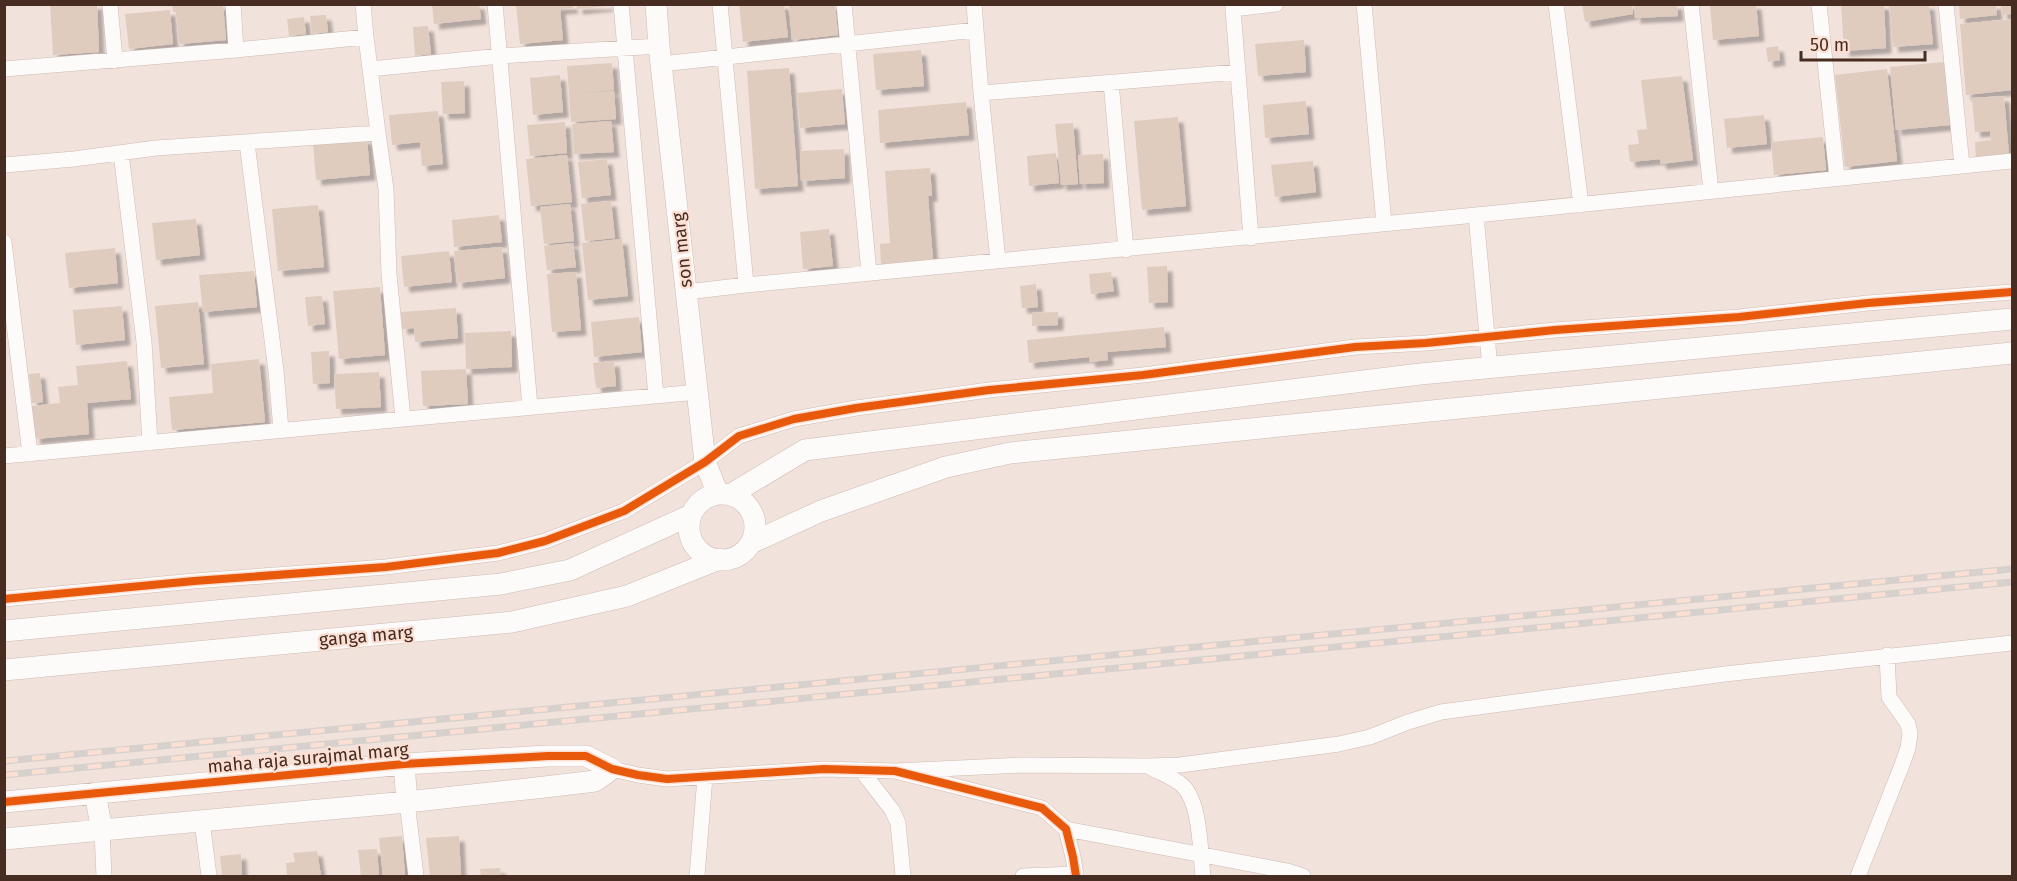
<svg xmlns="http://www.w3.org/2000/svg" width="2017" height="881" viewBox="0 0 2017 881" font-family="'Fira Sans',sans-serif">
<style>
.building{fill:#dfccbf;filter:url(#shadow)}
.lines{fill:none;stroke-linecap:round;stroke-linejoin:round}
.street-casing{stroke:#cebbb3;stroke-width:16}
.secondary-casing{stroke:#cebbb3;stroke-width:22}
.street{stroke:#fdfbfa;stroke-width:15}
.secondary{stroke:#fdfbfa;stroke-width:21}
.rail-casing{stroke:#d7d1ce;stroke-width:7}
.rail{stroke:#fbdfd3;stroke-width:4.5;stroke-dasharray:14;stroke-linecap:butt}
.cycleway-casing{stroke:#fbdfd3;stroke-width:11}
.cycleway{stroke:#e8590c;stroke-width:8}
.labels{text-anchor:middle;stroke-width:4.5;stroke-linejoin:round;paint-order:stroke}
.street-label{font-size:18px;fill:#472d21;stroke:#fbdfd3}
</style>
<defs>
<filter id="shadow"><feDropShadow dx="5.5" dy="5.5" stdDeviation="1.5" flood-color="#0004"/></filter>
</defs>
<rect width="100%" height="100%" fill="#f2e2dc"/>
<!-- building -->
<path class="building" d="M50 4H97L99 52 53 55Z
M172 4H223L226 40 179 44 176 12H173Z
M432 4H479L481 19 434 24Z
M516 4H572L573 8 560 9 563 40 520 44Z
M577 4H608V6L577 9Z
M739 4H784L788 37 743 42Z
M789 4H835L838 35 792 40Z
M1582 4H1632L1633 14 1585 22Z
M1634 4H1677L1678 16 1635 18Z
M1710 4H1756L1759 36 1713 40Z
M1841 4H1884L1886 48 1844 51Z
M1889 4H1929L1933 44 1893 47Z
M1959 4H1996L1997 15 1960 19Z
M2001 4H2012V14L2002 15Z
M170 10 173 44 129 49 125 14Z
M326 15 328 32 312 34 310 16Z
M304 17 306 34 289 36 287 19Z
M2012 19V90L1966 95 1960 24Z
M428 26 431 54 415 56 413 27Z
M1304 40 1306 72 1258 76 1255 44Z
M1778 46 1780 60 1768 62 1766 48Z
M921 50 924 86 876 90 873 54Z
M1944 62 1950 125 1896 130 1890 67Z
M612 63 614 90 574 94 614 91 616 119 571 122 567 66Z
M789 68 798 186 755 189 747 71Z
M1887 69 1897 161 1845 167 1835 75Z
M560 75 563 112 533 115 530 78Z
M1682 76 1693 160 1661 164 1660 159 1630 162 1628 145 1639 144 1637 130 1647 129 1641 80Z
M464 81 465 113 443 114 441 82Z
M842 89 845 124 800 128 797 93Z
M2004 96 2009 155 1976 158 1975 142 1991 140 1990 131 1975 132 1972 98Z
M1306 101 1309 134 1265 138 1263 105Z
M966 102 969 135 880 143 878 110Z
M438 111 443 164 422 166 420 142 392 145 389 115Z
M1764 115 1767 144 1727 148 1724 119Z
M1178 117 1186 206 1142 210 1134 121Z
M611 121 614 152 574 154 572 124Z
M565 122 567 153 530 156 527 125Z
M1073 123 1078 184 1061 185 1055 124Z
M1823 137 1826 170 1774 175 1771 142Z
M367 138 370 175 316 180 313 143Z
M844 149 845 178 801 181 800 151Z
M1056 153 1059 183 1029 186 1027 156Z
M1103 154 1104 183 1080 184 1078 155Z
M567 155 572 202 531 206 526 159Z
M607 159 611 195 582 198 578 162Z
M1313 161 1316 192 1275 197 1271 165Z
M930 168 932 196H928L933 261 881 265 880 244 890 243 885 171Z
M611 201 615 238 585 241 581 204Z
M570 204 574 241 544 244 540 207Z
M318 205 324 267 278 271 272 209Z
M499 215 502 242 454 247 452 220Z
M196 219 200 255 156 260 152 223Z
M829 229 833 266 803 269 800 232Z
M622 239 628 296 588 300 582 243Z
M573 243 576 267 547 270 544 246Z
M502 247 505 278 457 283 454 251Z
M115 248 118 283 69 288 65 253Z
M449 251 452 282 404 287 401 256Z
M1167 266 1168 302 1149 303 1147 267Z
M254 271 257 307 203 312 199 275Z
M576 272 581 330 552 332 547 274Z
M1111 272 1114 291 1091 294 1089 274Z
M1036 284 1038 307 1022 308 1020 286Z
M380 287 385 355 339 359 333 291Z
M322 296 325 324 308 326 305 297Z
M198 302 204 364 161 368 155 306Z
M122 306 125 340 76 345 73 310Z
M456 308 458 338 415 342 414 328 402 329 401 312Z
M1058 312V325L1032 326V313Z
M639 317 642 352 594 357 591 322Z
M1164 327 1166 347 1107 352 1108 360 1090 362 1089 357 1029 363 1027 340Z
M511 331 512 367 466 369 465 333Z
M329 351 330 383 313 384 311 352Z
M259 359 265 422 172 430 169 397 213 393 211 364Z
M127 361 131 399 87 403 89 434 35 439 32 406 60 403 58 387 78 385 76 366Z
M614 361 616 386 596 388 593 363Z
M466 369 468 404 423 406 421 371Z
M379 372 381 407 336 409 334 374Z
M40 373 43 402 32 403 29 374Z
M402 836 405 876H383L379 838Z
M459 836 461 876H430L426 838Z
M377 849 379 876H361L358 850Z
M317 851 321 876H287L286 863 295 862 293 853Z
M241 854 242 876H222L220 856Z
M500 868 501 876H481L480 869Z"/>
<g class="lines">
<!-- street casing -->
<g class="street-casing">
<path id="street" d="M110 4 115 61
M233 4 236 50
M363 4 366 37
M495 4 530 407
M621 4 656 396
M720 4 746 285 1476 215
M844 4 869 273
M974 4 981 93 1238 72
M1233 4V9L1276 4
M1364 4 1384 224
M1556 4 1581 205
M1691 4 1711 191
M1819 4 1837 178
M1946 4 1962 166
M1233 9 1251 238
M661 64 976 30
M4 69 236 50 366 37 378 133 156 148 74 159 4 165
M370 69 500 56 659 46
M1111 82 1126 250
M981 93 998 261
M378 133 386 189 389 274 403 419
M247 143 276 371 281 430
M121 153 144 342 150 443
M4 242 30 454
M687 292 746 285
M1490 368 1476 215 2012 161
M4 456 698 392
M4 599 194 581 386 567 498 553 545 541 624 511 705 462 739 436 794 419 856 408 989 390 1143 375 1355 347 1426 343 1555 330 1739 317 1868 303 2012 292
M1150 767C1160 773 1175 778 1183 786 1201 804 1200 852 1203 876
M612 769 638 775 667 779 824 769 895 771 1042 808 1066 829 1073 857 1076 876
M861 770 892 810 898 823 903 876
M895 771 1022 765 1148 766 1180 765 1339 744 1370 737 1408 722 1441 712 1725 674 2012 643
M407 802 416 876
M202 821 209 876
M1066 829 1287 871 1303 876
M102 831 104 876
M697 876 705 777
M1023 876 1076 874
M1858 876 1902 765 1908 748 1910 734 1908 724 1889 697 1887 655"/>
</g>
<!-- secondary casing -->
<g class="secondary-casing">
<path id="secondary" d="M656 4 659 46 705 462 718 494
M689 527a33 33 0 1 1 66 0a33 33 0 1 1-66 0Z
M730 495 805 450 1420 374 2012 319
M751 543 821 511 946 467 1010 453 2012 353
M4 631 501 584 570 570 691 515
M4 670 512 622 627 596 719 559
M404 764 407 802
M95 793 102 831
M4 802 404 764 548 756H586L612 769 595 781 545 787 407 802 4 839"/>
</g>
<!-- street -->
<use href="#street" class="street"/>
<!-- secondary -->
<use href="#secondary" class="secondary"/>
<!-- rail casing -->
<g class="rail-casing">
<path id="rail" d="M4 761 2012 569
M4 775 2012 582"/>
</g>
<!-- rail -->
<use href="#rail" class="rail"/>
<!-- cycleway casing -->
<g class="cycleway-casing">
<path id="cycleway" d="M4 599 194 581 386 567 498 553 545 541 624 511 705 462 739 436 794 419 856 408 989 390 1143 375 1355 347 1426 343 1555 330 1739 317 1868 303 2012 292
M4 802 404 764 548 756H586L612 769 638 775 667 779 824 769 895 771 1042 808 1066 829 1073 857 1076 876"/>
</g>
<!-- cycleway -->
<use href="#cycleway" class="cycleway"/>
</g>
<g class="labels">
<!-- street labels -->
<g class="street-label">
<text transform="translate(682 250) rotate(-96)" y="6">son marg</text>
<text transform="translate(366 636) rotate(-5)" y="6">ganga marg</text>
<text transform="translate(308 758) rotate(-5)" y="6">maha raja surajmal marg</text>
</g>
</g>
<!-- border -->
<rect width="2017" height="881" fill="none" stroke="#472d21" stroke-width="12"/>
<!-- scale -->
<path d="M1801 51v9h124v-9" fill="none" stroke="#472d21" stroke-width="3"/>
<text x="1810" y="51" font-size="18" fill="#472d21" stroke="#fbdfd3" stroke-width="4.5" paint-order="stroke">50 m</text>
</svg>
